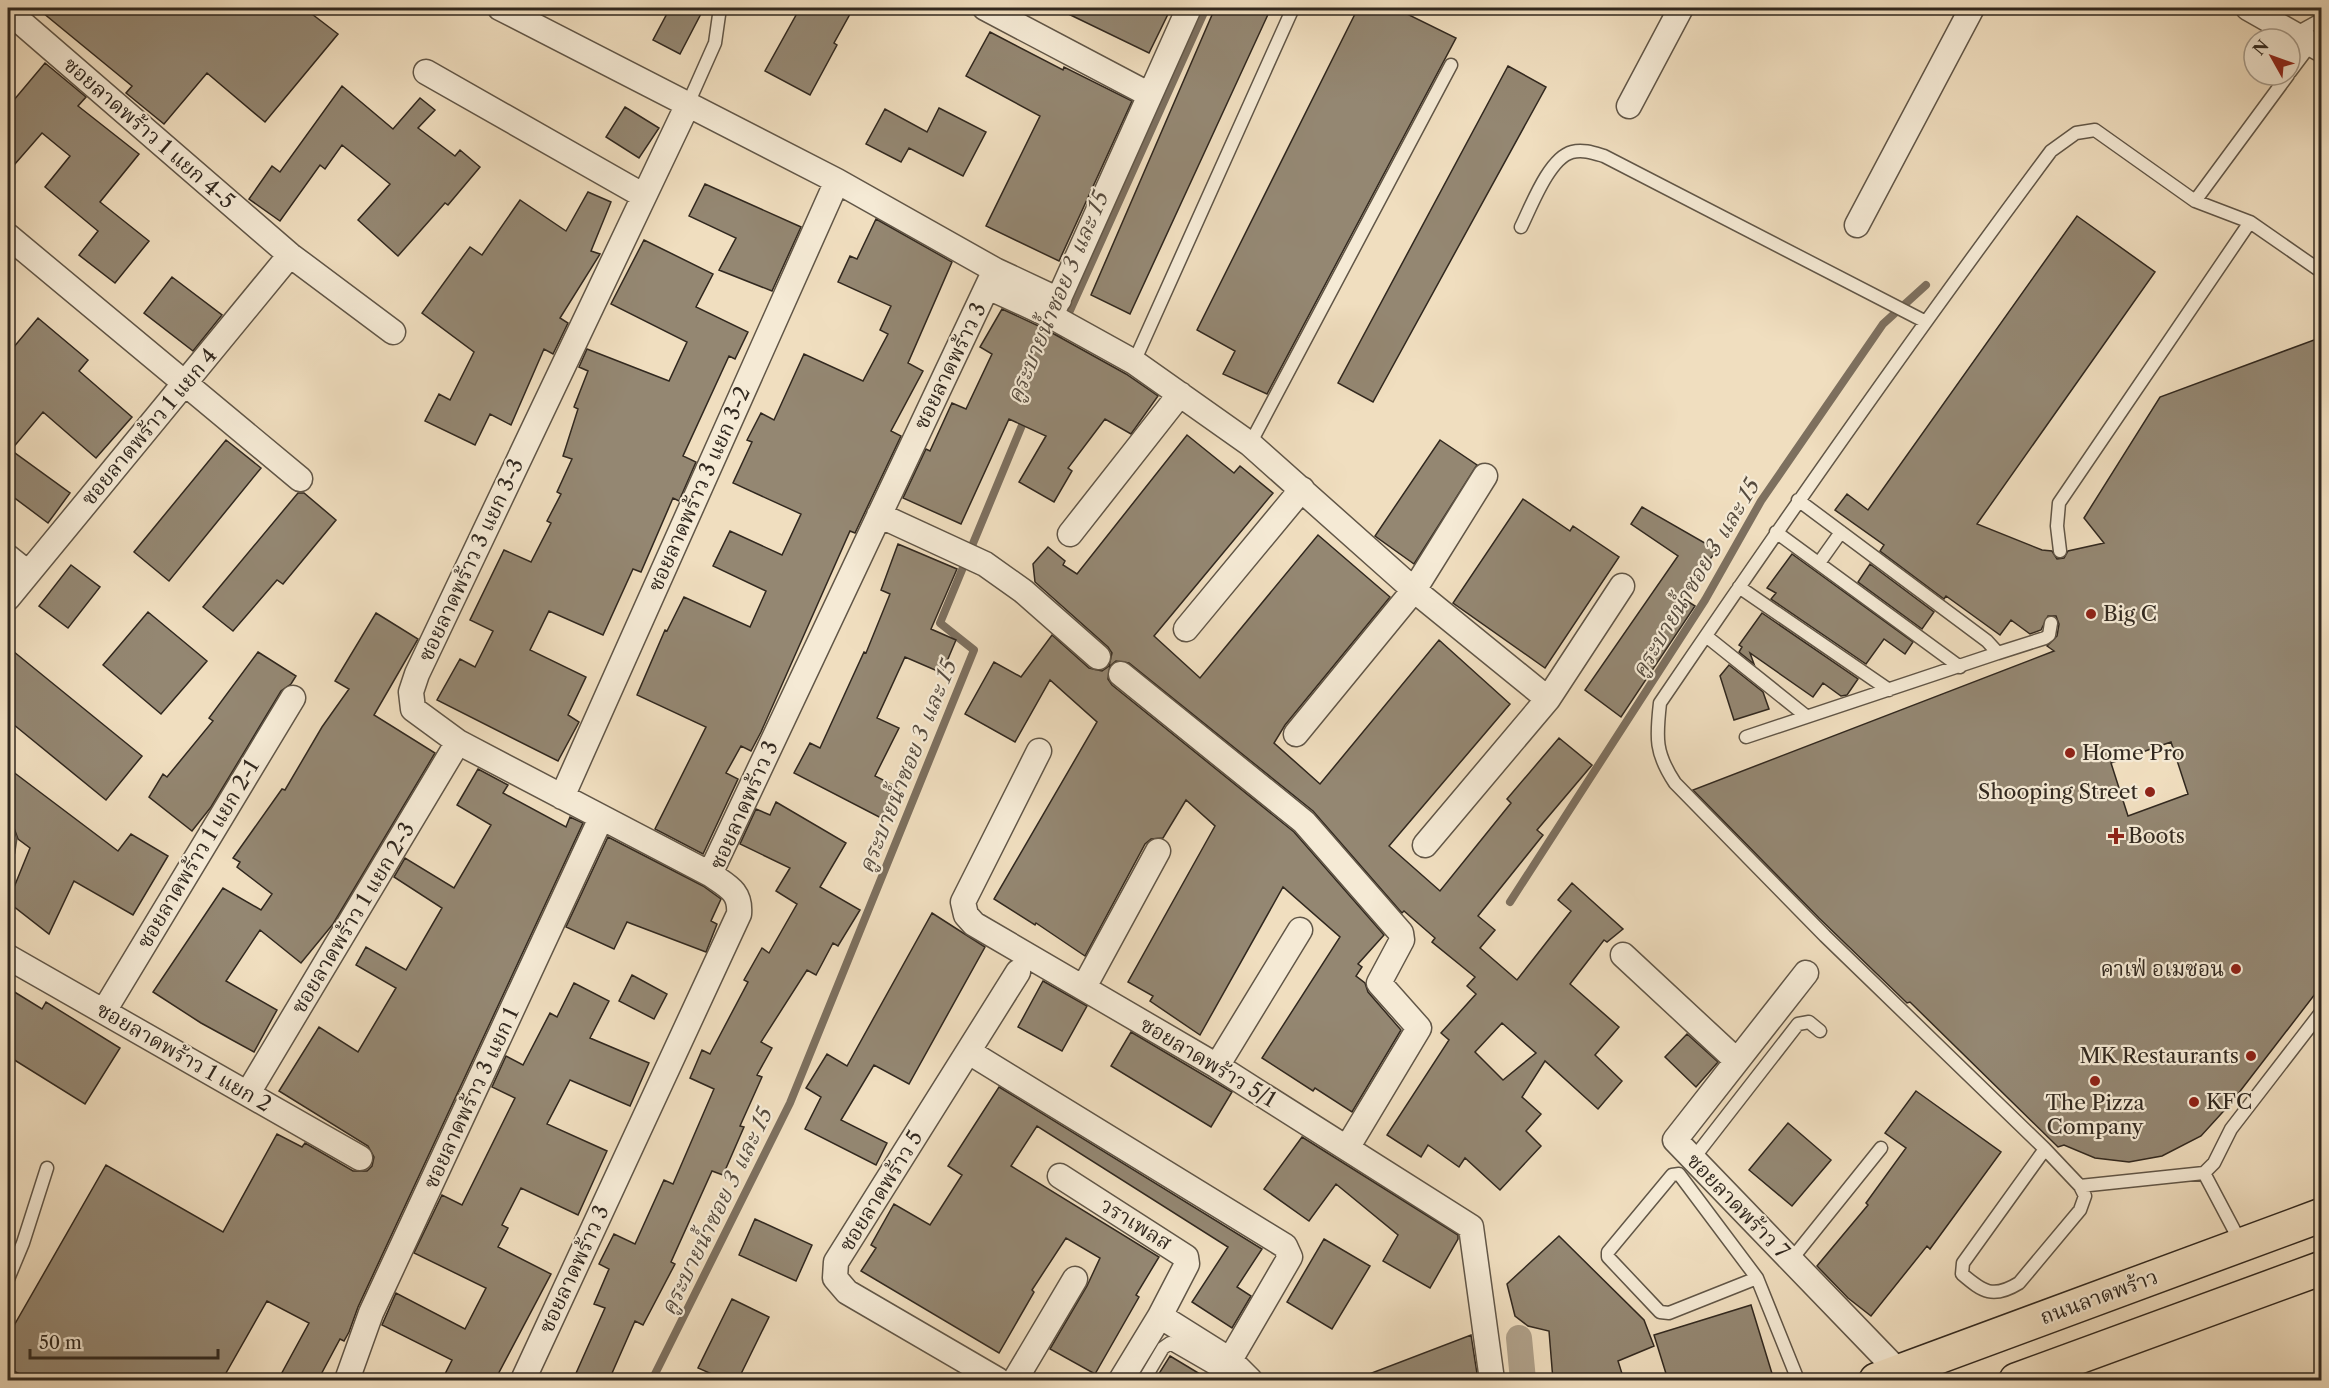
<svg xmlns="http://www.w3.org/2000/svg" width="2329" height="1388" viewBox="0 0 2329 1388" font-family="'Libre Caslon Text','Noto Serif Thai',serif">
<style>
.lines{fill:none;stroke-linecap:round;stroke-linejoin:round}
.stream{stroke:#7d705f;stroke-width:8}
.canal{stroke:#afa089;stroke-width:26}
.building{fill:#948772;stroke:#31281f;stroke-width:1.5;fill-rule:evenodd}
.service-casing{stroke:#615647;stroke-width:15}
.minor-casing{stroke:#615647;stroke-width:27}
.primary-casing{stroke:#31281f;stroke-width:36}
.service{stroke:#f5ead5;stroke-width:12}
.minor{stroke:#f5ead5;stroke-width:24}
.primary{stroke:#f0debf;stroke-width:33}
.poi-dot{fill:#8f2418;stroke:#f5ead5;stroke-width:2}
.labels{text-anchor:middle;stroke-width:4.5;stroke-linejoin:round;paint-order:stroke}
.street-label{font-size:21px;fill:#31281f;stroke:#f5ead5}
.poi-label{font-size:21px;fill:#31281f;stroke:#f5ead5;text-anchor:start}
.water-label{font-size:22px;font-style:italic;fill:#574c3f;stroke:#f5ead5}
</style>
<rect width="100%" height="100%" fill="#f0debf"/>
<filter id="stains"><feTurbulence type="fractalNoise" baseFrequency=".00333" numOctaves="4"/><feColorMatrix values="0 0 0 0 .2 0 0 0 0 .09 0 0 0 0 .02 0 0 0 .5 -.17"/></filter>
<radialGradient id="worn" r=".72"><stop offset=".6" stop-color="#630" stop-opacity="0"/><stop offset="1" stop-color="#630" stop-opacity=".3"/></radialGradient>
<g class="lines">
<!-- stream -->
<path class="stream" d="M1054 346 1206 8
M1510 902 1705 600 1761 501 1883 324 1926 285
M652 1380 790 1103 974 650 940 623 1025 418"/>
<!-- canal -->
<path class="canal" d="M1519 1338 1523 1380"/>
</g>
<!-- building -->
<path class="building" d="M37 8H304L338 34 265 122 207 73 164 124 126 93 132 86Z
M670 8H704L680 54 653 40Z
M800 8H838L850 14 834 43 837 45 810 95 765 71Z
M1056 8H1171L1149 53Z
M1215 8H1271L1130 314 1091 295Z
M1358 8H1395L1456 38 1267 394 1223 374 1235 351 1197 330Z
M990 32 1063 70 1064 67 1132 101 1059 261 986 226 1040 116 966 76Z
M45 63 86 97 78 106 139 154 100 202 149 241 115 283 79 255 98 231 45 187 70 156 42 133 8 172V107Z
M1508 66 1546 87 1373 402 1338 383Z
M342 86 393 129 420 98 435 110 418 128 455 156 460 150 480 167 448 205 445 203 398 256 358 220 390 184 342 145 325 169 320 165 280 221 249 199 272 166 280 172Z
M625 107 659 128 639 158 606 137Z
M939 108 986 132 963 176 909 148 901 162 866 144 885 109 927 132Z
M705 184 801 227 772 291 719 270 736 238 689 216Z
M588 192 611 202 591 251 600 254 560 318 568 323 553 354 544 349 511 425 490 414 475 445 425 421 439 394 450 400 474 352 422 313 470 247 482 255 520 200 566 231Z
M2077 216 2155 272 1977 524 2042 550 2052 551 2057 559 2064 558 2068 551 2104 543 2084 518 2160 397 2322 337V985L2231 1103 2201 1136 2162 1156 2129 1162 2095 1158 2064 1145 2058 1147 1910 1002 1907 1003 1819 918 1693 790 2054 651 2047 646 2057 636 2059 624 2056 616H2048L2041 630 2030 634 2011 620 2000 635 1946 596 1944 599 1880 551 1884 545 1835 510 1847 494 1868 510ZM2171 742 2188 794 2128 816 2111 763Z
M876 219 952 262 908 363 923 371 891 431 901 436 855 533 850 531 761 732 751 751 741 746 726 773 738 779 703 854 655 829 706 727 637 695 665 630 667 631 684 597 750 627 766 591 713 566 730 531 782 555 801 514 733 483 752 442 747 440 761 413 774 420 804 354 863 381 888 334 880 330 891 306 838 282 850 256 857 259Z
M644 240 713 274 696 307 748 332 735 359 729 356 683 456 696 462 679 501 673 498 641 572 633 569 603 635 549 611 530 650 586 677 568 715 579 722 558 761 437 700 460 659 475 667 493 631 470 620 504 550 531 562 551 523 547 521 561 494 557 492 572 459 563 456 578 409 574 407 588 371 579 367 587 349 669 381 687 342 611 304Z
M172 277 222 315 193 351 144 313Z
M1002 309 1045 329 1126 374 1158 396 1131 434 1105 419 1068 468 1072 471 1054 502 1019 482 1046 436 1009 419 961 524 903 498 926 449 930 451 952 403 966 409 992 354 980 347Z
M38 318 88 360 79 371 132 417 96 458 43 412 11 450 70 493 48 523 8 493V354Z
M1187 435 1234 473 1240 466 1273 493 1154 636 1200 678 1318 535 1390 597 1285 725 1274 743 1320 784 1439 640 1510 704 1389 846 1440 891 1511 803 1507 799 1559 738 1592 765 1537 830 1543 835 1478 916 1495 930 1480 948 1517 980 1571 911 1558 900 1572 883 1623 929 1607 942 1604 940 1570 984 1619 1027 1595 1055 1622 1081 1598 1109 1545 1061 1522 1097 1541 1114 1526 1131 1541 1146 1500 1190 1465 1158 1459 1167 1428 1145 1421 1157 1387 1135 1449 1040 1441 1033 1476 994 1467 986 1475 977 1432 942 1435 938 1404 911 1402 913 1313 811 1129 663 1116 661 1110 666 1108 679 1112 685 1294 832 1384 935 1358 964 1362 967 1356 976 1365 983 1368 992 1401 1030 1352 1112 1315 1088 1313 1091 1262 1058 1340 937 1283 887 1200 1035 1150 1001 1153 996 1128 982 1215 826 1186 800 1163 838 1151 839 1145 844 1085 956 1036 923 1035 925 994 899 1097 722 1050 680 1015 742 965 714 994 662 1021 677 1052 635 1089 668 1102 671 1109 666 1112 653 1108 647 1035 582 1033 564 1048 547 1065 561 1063 565 1077 574ZM1502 1023 1536 1053 1503 1080 1475 1052Z
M226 440 261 468 169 581 134 552Z
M1440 440 1477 465 1414 564 1375 536Z
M298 493H304L336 520 283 584 277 580 233 631 203 607Z
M1523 499 1570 531 1573 526 1619 557 1545 668 1453 603Z
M1642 507 1717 550 1681 597 1695 606 1621 717 1585 690 1678 556 1631 524Z
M898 544 957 569 931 629 956 640 942 673 905 657 877 718 899 728 875 776 899 788 883 819 794 773 810 743 820 748 864 652 866 653 890 594 881 590Z
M1792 554 1913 642 1905 654 1884 639 1866 664 1771 599 1776 593 1767 588Z
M1870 564 1934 612 1922 629 1858 582Z
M71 565 100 587 68 628 39 606Z
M148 612 207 661 161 714 103 665Z
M376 613 418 639 374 715 435 753 333 924 301 963 260 930 226 981 277 1010 254 1052 201 1023 153 992 223 888 261 910 272 894 237 867 240 862 233 858 282 789 285 790 322 727 349 689 335 681Z
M1762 613 1858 679 1847 695 1841 696 1823 683 1813 697 1750 653 1754 664 1739 652 1742 647 1739 645Z
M8 647 142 756 106 800 8 720Z
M258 652 296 676 291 684 281 691 211 807 192 831 149 797 163 774 167 777 213 721 209 718Z
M1729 665 1763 692 1769 709 1734 720 1720 676Z
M8 768 118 851 131 834 168 856 133 915 74 881 49 934 8 902 30 848 18 839 14 828 8 826Z
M478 769 508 785 503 793 566 827 570 817 583 823 358 1307 349 1332 344 1341 340 1339 318 1380H278L309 1323 267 1301 222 1380H31L8 1368V1336L106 1165 223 1232 277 1134 302 1147 305 1143 353 1171H367L372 1166 374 1157 368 1146 279 1091 319 1027 358 1052 396 988 356 965 366 947 406 970 442 908 394 877 405 858 454 888 491 825 457 805Z
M776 802 846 843 820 887 860 910 838 946 833 943 816 975 807 970 761 1042 772 1048 757 1075 762 1077 740 1126 744 1127 723 1175 712 1171 671 1262 675 1264 643 1325 635 1321 609 1380H573L605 1308 594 1304 609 1269 599 1264 614 1234 635 1244 664 1180 673 1184 714 1089 690 1078 702 1050 710 1054 748 982 744 980 762 948 769 953 797 904 776 891 790 868 740 844 756 809 770 815Z
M608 837 703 886 721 899 711 921 717 924 706 952 627 922 614 949 566 927Z
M932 913 985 947 909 1084 874 1065 841 1120 887 1143 876 1165 805 1129 821 1097 806 1088 827 1054 847 1066Z
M632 975 667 994 654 1019 619 1001Z
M1043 981 1087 1006 1062 1051 1018 1027Z
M574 983 609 1001 590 1038 649 1063 630 1106 570 1080 547 1124 607 1151 578 1215 521 1188 502 1225 508 1228 498 1247 551 1274 495 1380H442L452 1360 382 1325 396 1293 465 1329 486 1288 414 1253 442 1195 462 1205 515 1098 492 1087 506 1056 523 1065 550 1013 557 1017Z
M8 988 42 1009 46 1002 120 1048 85 1104 8 1056Z
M1131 1032 1232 1092 1211 1127 1111 1066Z
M1687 1034 1718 1062 1696 1087 1665 1057Z
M999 1087 1262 1249 1237 1287 1251 1296 1232 1328 1192 1302 1228 1247 1037 1126 1011 1166 1159 1257 1136 1295 1139 1297 1095 1374 1050 1349 1087 1286 1100 1258 1066 1238 1032 1290 1034 1292 999 1353 861 1271 876 1248 871 1245 894 1204 930 1225 962 1175 948 1166Z
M1916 1091 2001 1152 1930 1249 1927 1246 1871 1316 1848 1298 1817 1266 1868 1205 1866 1203 1906 1148 1885 1133Z
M1788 1123 1831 1160 1792 1206 1749 1170Z
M1302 1137 1458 1235V1239L1430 1288 1383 1261 1398 1235 1336 1184 1309 1221 1264 1189Z
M755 1219 812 1245 796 1281 739 1255Z
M1559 1236 1644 1320 1654 1346 1618 1361 1624 1380H1553L1549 1331 1528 1326 1515 1316 1507 1284Z
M1324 1239 1370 1266 1332 1329 1287 1302Z
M732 1299 769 1317 738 1380H725L698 1368Z
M1751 1305 1774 1380H1668L1654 1335Z
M1471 1335 1478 1380H1356V1379Z
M1170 1356 1210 1380H1155Z"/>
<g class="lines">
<!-- service casing -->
<g class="service-casing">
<path id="service" d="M2291 31 2302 30 2322 19
M2290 72 2311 44
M687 106 715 43 720 8
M2195 201 2288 75
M1521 227C1531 207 1549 158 1572 152 1583 149 1594 153 1604 156L1924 321
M2322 272 2250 222 2195 201 2095 130 2076 133 2051 151C1916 332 1787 516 1660 703 1656 738 1655 753 1675 783L1825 936 2045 1149 2080 1186 2204 1173 2214 1163 2231 1129 2322 1011
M1134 362 1293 8
M1250 444 1451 65
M1776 532 1960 667
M2060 551 2057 526 2059 503 2250 222
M1819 563 1841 532
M1739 587 1889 690
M1706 636 1806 716
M1998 653 2045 638 2049 635 2051 623
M1746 737 1998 653 1987 641 1798 500
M8 834 10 839 8 852
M2045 1149 1963 1263 1962 1274C1983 1292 1993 1299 2019 1283L2080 1210 2085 1196 2080 1186
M1693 1159 1798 1024 1809 1022 1820 1031
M2204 1173 2241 1243
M1791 1260 1881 1148
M1757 1278 1669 1313 1660 1312 1608 1257V1252L1672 1175 1679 1174 1757 1278 1798 1380
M8 1279 23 1243 47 1168
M1144 1380 1163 1348 1170 1343 1234 1380"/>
</g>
<!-- minor casing -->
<g class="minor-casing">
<path id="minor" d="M500 8 837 181 995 270 710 874C727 886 741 891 739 914L523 1380
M985 8 1150 95
M2248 8 2322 50
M8 11 290 255 393 332
M426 72 644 196
M687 106 417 674 411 692 413 709 458 742 710 874
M1629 106 1681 8
M1857 225 1972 8
M8 236 300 479
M995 270 1059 300
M988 287 1051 316 1189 8
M1051 316 1134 362 1250 444 1414 590 1548 699
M879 515 985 564 1023 591 1098 657
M1070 534 1180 394
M8 557 28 573
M8 598 290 255
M1186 629 1302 489
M1121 674 1304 822 1401 933 1402 940 1379 983 1419 1028 1347 1148
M1296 734 1414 590 1485 476
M1039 751 963 902 966 915 974 924 1217 1066 1471 1227 1492 1380
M562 797 837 181
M1425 845 1548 699 1622 586
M1623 955 1736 1060
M8 957 360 1158
M1806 973 1675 1140 1899 1372
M1084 987 1158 851
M104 1011 293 698
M969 1052 1285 1246 1290 1257 1230 1360
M1217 1066 1300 930
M248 1093 458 742
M1060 1176 1186 1257 1187 1264 1160 1316 1121 1380
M1160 1316 1230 1360 1250 1380
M347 1380 371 1313 601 818
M998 1380 847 1292 835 1278 836 1262 1018 972
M1015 1380 1075 1279"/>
</g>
<!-- primary casing -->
<g class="primary-casing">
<path id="primary" d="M1876 1380 2322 1215
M2016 1380 2322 1268"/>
</g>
<!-- service -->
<use href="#service" class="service"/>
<!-- minor -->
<use href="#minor" class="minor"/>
<!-- primary -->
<use href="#primary" class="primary"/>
</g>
<!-- markers -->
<g class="poi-dot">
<circle cx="2091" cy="614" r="6"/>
<circle cx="2070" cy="753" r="6"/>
<circle cx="2150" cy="792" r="6"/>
<path d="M2113 827h6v6h6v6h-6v6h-6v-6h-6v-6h6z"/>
<circle cx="2236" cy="969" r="6"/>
<circle cx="2251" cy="1056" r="6"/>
<circle cx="2095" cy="1081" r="6"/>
<circle cx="2194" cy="1102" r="6"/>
</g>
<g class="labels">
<!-- street labels -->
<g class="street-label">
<text transform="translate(149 133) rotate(41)" y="7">ซอยลาดพร้าว 1 แยก 4-5</text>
<text transform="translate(950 366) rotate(-64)" y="7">ซอยลาดพร้าว 3</text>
<text transform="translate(149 427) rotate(-50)" y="7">ซอยลาดพร้าว 1 แยก 4</text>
<text transform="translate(699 489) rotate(-66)" y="7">ซอยลาดพร้าว 3 แยก 3-2</text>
<text transform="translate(471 560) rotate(-65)" y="7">ซอยลาดพร้าว 3 แยก 3-3</text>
<text transform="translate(744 805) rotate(-66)" y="7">ซอยลาดพร้าว 3</text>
<text transform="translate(198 854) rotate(-59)" y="7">ซอยลาดพร้าว 1 แยก 2-1</text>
<text transform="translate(353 918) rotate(-59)" y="7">ซอยลาดพร้าว 1 แยก 2-3</text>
<text transform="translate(184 1057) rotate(30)" y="7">ซอยลาดพร้าว 1 แยก 2</text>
<text transform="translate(1208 1062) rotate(31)" y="7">ซอยลาดพร้าว 5/1</text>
<text transform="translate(471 1098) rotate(-65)" y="7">ซอยลาดพร้าว 3 แยก 1</text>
<text transform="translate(881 1191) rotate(-58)" y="7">ซอยลาดพร้าว 5</text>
<text transform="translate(1738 1206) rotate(46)" y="7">ซอยลาดพร้าว 7</text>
<text transform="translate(1136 1224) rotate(32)" y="7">วราเพลส</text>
<text transform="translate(574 1269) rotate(-65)" y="7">ซอยลาดพร้าว 3</text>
<text transform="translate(2099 1297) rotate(-20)" y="7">ถนนลาดพร้าว</text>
</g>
<!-- poi labels -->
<g class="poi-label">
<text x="2103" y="621">Big C</text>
<text x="2082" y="760">Home Pro</text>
<text x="2138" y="799" text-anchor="end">Shooping Street</text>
<text x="2128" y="843">Boots</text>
<text x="2224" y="976" text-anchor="end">คาเฟ่ อเมซอน</text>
<text x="2239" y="1063" text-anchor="end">MK Restaurants</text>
<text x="2206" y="1109">KFC</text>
<text x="2095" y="1110" text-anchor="middle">The Pizza<tspan x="2095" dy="24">Company</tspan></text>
</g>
<!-- water labels -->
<g class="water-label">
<text transform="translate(1057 297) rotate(-67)" y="8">คูระบายน้ำซอย 3 และ 15</text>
<text transform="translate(1695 578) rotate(-59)" y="8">คูระบายน้ำซอย 3 และ 15</text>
<text transform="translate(907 766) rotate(-68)" y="8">คูระบายน้ำซอย 3 และ 15</text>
<text transform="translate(716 1211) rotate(-64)" y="8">คูระบายน้ำซอย 3 และ 15</text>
</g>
</g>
<!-- margin -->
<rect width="2329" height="1388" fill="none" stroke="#f0debf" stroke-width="30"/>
<rect x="9" y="9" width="2311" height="1370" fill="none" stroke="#31281f" stroke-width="3"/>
<rect x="15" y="15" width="2299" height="1358" fill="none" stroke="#31281f" stroke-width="1.5"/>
<!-- north arrow -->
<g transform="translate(2272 57) rotate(310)"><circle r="28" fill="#f5ead5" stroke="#a79c8c" stroke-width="1.5"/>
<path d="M0-4.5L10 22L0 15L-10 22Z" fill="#8f2418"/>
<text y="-9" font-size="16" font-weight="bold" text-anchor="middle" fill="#31281f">N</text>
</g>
<!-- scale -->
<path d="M30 1349v9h188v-9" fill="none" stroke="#31281f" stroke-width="3"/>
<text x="39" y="1349" font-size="18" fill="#31281f" stroke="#f5ead5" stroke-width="4.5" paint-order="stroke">50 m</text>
<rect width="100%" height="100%" filter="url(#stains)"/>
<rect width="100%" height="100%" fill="url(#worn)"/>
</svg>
